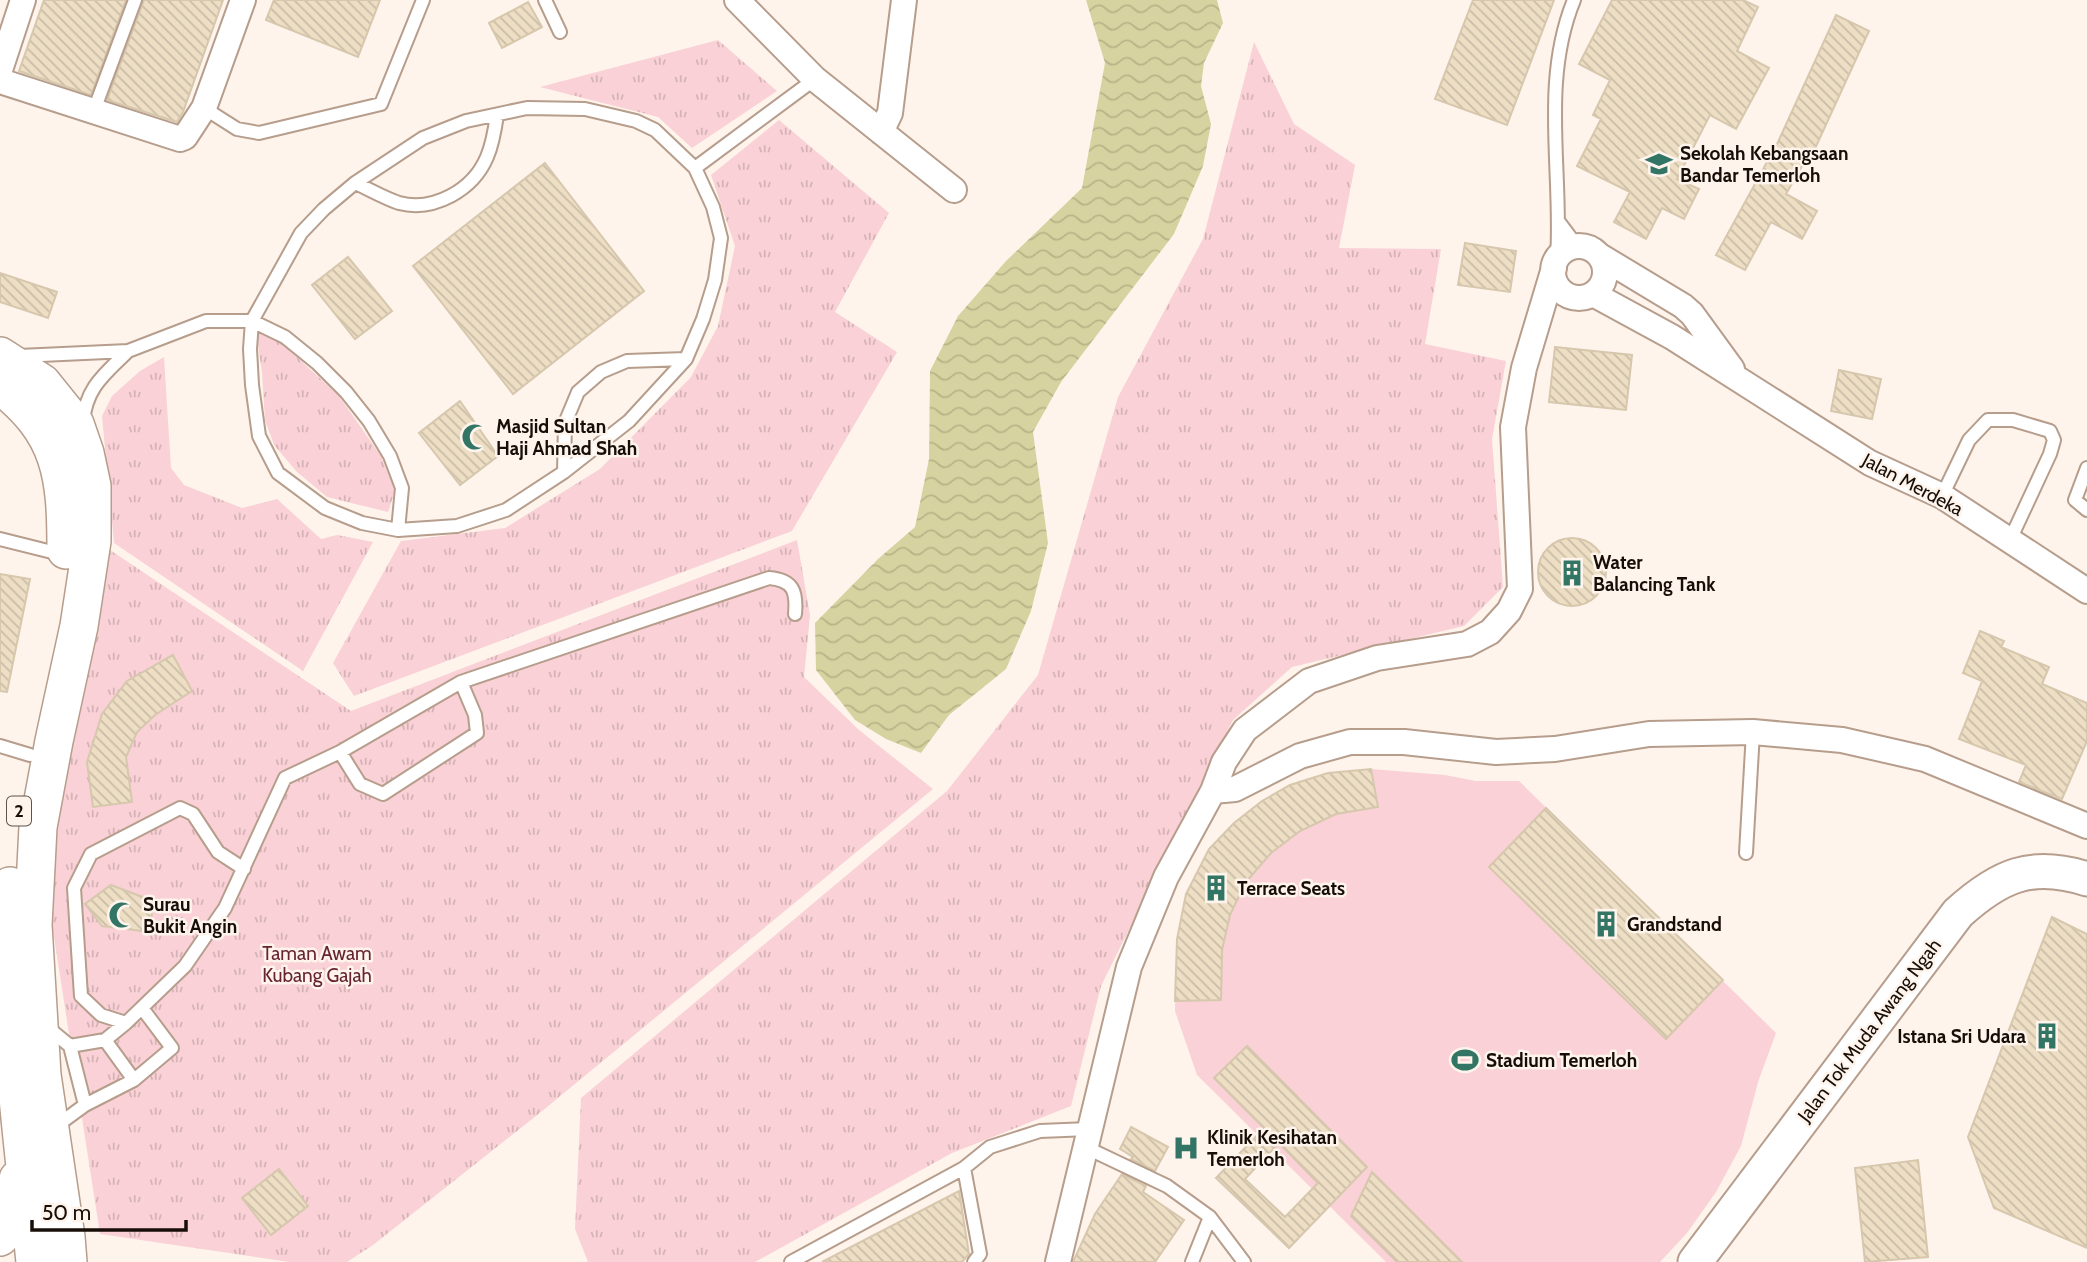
<svg xmlns="http://www.w3.org/2000/svg" width="2087" height="1262" viewBox="0 0 2087 1262" font-family="Cabin,sans-serif">
<style>
.grass{fill:url(#grass-tufts)}
.pitch{fill:#f9d1d6}
.water{fill:url(#water-waves)}
.building{fill:url(#building-back-hatch);stroke:#d6c7ad;stroke-width:2;fill-rule:evenodd}
.lines{fill:none;stroke-linecap:round;stroke-linejoin:round}
.service-casing{stroke:#b69d8c;stroke-width:16}
.minor-casing{stroke:#b69d8c;stroke-width:28}
.secondary-casing{stroke:#b69d8c;stroke-width:37}
.primary-casing{stroke:#b69d8c;stroke-width:40}
.service{stroke:#fff;stroke-width:12}
.minor{stroke:#fff;stroke-width:24}
.secondary{stroke:#fff;stroke-width:33}
.primary{stroke:#fff;stroke-width:37}
.labels{text-anchor:middle;stroke-width:5;stroke-linejoin:round;paint-order:stroke}
.shield{fill:#fef4ec;stroke:#5c534c;stroke-width:2}
.shield-label{font-size:18px;font-weight:bold;fill:#170e08}
.poi-label{font-size:19px;font-weight:bold;fill:#170e08;stroke:#fef4ec;text-anchor:start}
.street-label{font-size:19px;fill:#170e08;stroke:#fef4ec}
.park-label{font-size:19px;fill:#672332;stroke:#fef4ec}
</style>
<defs>
<pattern id="grass-tufts" width="24" height="20" patternUnits="userSpaceOnUse" patternTransform="scale(1.75)"><rect width="24" height="20" fill="#f9d1d6"/><path d="M3 7l-1-3M5 7V3M7 7l1-3M15 17l-1-3M17 17v-4M19 17l1-3" fill="none" stroke="#d5b2b6"/></pattern>
<pattern id="water-waves" width="16" height="10" patternUnits="userSpaceOnUse" patternTransform="scale(1.75)"><rect width="16" height="10" fill="#d7d3a0"/><path d="M0 5q4-4 8 0t8 0" fill="none" stroke="#b8b488"/></pattern>
<pattern id="building-back-hatch" width="6" height="6" patternUnits="userSpaceOnUse" patternTransform="scale(1.75)"><rect width="6" height="6" fill="#eddec4"/><path d="M-1 5l2 2M0 0l6 6M5-1l2 2" fill="none" stroke="#cabda7"/></pattern>
</defs>
<rect width="100%" height="100%" fill="#fef4ec"/>
<!-- grass -->
<path class="grass" d="M718 40 777 91 692 148 658 117 540 87Z
M1254 42 1294 124 1355 165 1339 248 1441 249 1425 344 1506 361 1492 439 1503 587 1464 626 1292 667 1233 720 1101 986 1071 1106 952 1153 755 1262H588L575 1229 581 1098 947 791 1038 675 1118 397 1203 239Z
M779 120 889 213 835 312 897 352 792 531 354 696 333 663 401 541 505 528 600 469 691 377 718 326 735 246 711 175Z
M256 330 284 345 339 396 381 456 395 491 388 512 327 497 297 472 274 445 265 420 262 373Z
M164 357 171 468 184 485 242 508 277 499 321 539 337 535 373 542 303 671 114 543 102 416 112 396 140 371Z
M797 540 810 615 804 677 859 730 933 789 536 1116 373 1245 347 1262H289L100 1234 43 866 107 548 351 711Z"/>
<!-- pitch -->
<path class="pitch" d="M1371 769 1445 775 1476 781H1519L1776 1033 1758 1082 1741 1146 1716 1192 1687 1233 1660 1262H1386L1197 1075 1175 1011 1177 939 1186 894 1209 849 1234 823 1262 801 1290 785 1328 773Z"/>
<!-- water -->
<path class="water" d="M1086 0H1217L1223 23 1204 63 1201 86 1211 124 1203 166 1174 234 1061 382 1033 432 1048 543 1031 611 1006 669 949 715 921 753 886 739 855 720 816 670 815 623 878 559 915 527 929 459 930 371 958 316 1006 261 1082 188 1105 63Z"/>
<!-- building -->
<path class="building" d="M44 0H126L91 95 19 71Z
M144 0H223L183 112 177 122 107 100Z
M274 0H380L358 57 266 20Z
M1473 0H1554L1507 125 1435 99Z
M1612 0H1743L1758 7 1737 51 1769 68 1736 129 1710 115 1677 179 1699 189 1684 219 1662 208 1646 239 1614 222 1630 192 1577 166 1601 119 1593 115 1610 80 1579 64Z
M528 2 542 27 502 48 489 23Z
M1836 15 1869 31 1813 153 1810 152 1786 194 1817 211 1802 239 1771 222 1745 270 1716 255 1778 142Z
M545 163 644 291 513 394 413 266Z
M1465 243 1516 251 1510 292 1458 285Z
M348 257 392 311 355 339 312 285Z
M0 273 57 292 48 318 0 302Z
M1555 347 1632 355 1626 410 1549 402Z
M1839 370 1881 379 1872 419 1831 411Z
M460 401 498 456 460 485 419 433Z
M1538 572a34 34 0 1 1 68 0a34 34 0 1 1-68 0Z
M0 574 30 579 7 692 0 691Z
M1980 631 2004 641 2001 647 2049 667 2042 684 2087 703V741L2062 799 2019 782 2026 765 1959 739 1982 681 1963 673Z
M173 655 192 691 155 715 137 732 126 757 132 802 93 807 87 762 102 714 127 681Z
M1371 769 1378 807 1336 814 1300 831 1271 853 1245 883 1230 915 1222 950 1221 1000 1175 1001 1177 939 1186 894 1209 849 1234 823 1262 801 1290 785 1328 773Z
M1546 808 1723 980 1666 1039 1489 867Z
M111 885 153 901 150 932 102 926 85 904Z
M2052 917 2087 934V1248L1994 1208 1968 1137Z
M1247 1046 1367 1167 1289 1248 1216 1178 1264 1128 1214 1078ZM1279 1143 1318 1183 1285 1217 1245 1179Z
M1131 1127 1168 1147 1155 1171 1131 1159 1133 1157 1120 1149Z
M1918 1160 1928 1257 1865 1262 1855 1168Z
M279 1169 308 1206 271 1235 242 1198Z
M1372 1172 1462 1262H1397L1351 1216Z
M1122 1174 1146 1186 1143 1192 1184 1220 1155 1262H1073L1095 1214Z
M959 1191 969 1254 962 1262H822Z"/>
<g class="lines">
<!-- service casing -->
<g class="service-casing">
<path id="service" d="M545 0 560 32
M204 108 237 129 259 133 381 104 423 0
M527 108 585 109 636 121 655 130 695 168 713 207 721 238 715 280 703 319 686 359 629 421 564 472 506 510 457 526 398 530 362 523 325 508 278 473 259 436 252 385 250 349 252 321 301 233 324 209 355 183 423 138 466 121Z
M93 113 135 0
M695 168 815 79
M355 183C369 189 384 198 399 203 434 212 473 190 487 157 493 143 495 129 497 115
M1559 222 1577 246
M1557 259C1563 173 1540 83 1574 0
M19 356 128 351 206 321H252L285 337 317 363 346 392 369 421 390 456 402 488 398 530
M83 422C86 387 105 374 128 351
M2087 468 2075 500 2087 510
M564 472 565 423 578 392 601 372 627 361 686 359
M1942 496 1969 440 1988 420H2013L2050 431 2054 440 2050 454 2010 540
M0 539 64 555
M0 746 30 755
M340 752 360 784 383 794 477 733 475 715 461 682
M1746 853 1753 732
M126 1023 101 1015 81 996 74 888 91 854 180 808 193 814 218 852 244 869
M47 1027 70 1046 85 1105
M105 1040 134 1080
M70 1046 105 1040 126 1023 185 966 225 908 285 778 340 752 461 682 769 578C793 580 797 591 795 614
M55 1127 85 1105 134 1080 172 1048 142 1008
M1085 1147 1167 1186 1210 1217 1244 1262
M964 1168 990 1147 1040 1131 1089 1129
M791 1262 964 1168 980 1254 974 1262
M1192 1262 1210 1217"/>
</g>
<!-- minor casing -->
<g class="minor-casing">
<path id="minor" d="M737 0 815 79 954 190
M0 70 23 0
M0 81 180 139 185 137 204 108 243 0
M881 132 890 113 904 0
M1553 272a26 26 0 1 1 52 0a26 26 0 1 1-52 0Z
M1600 256 1683 306 1692 314 1732 369
M1593 294 1672 337 1870 463 1942 496 2087 591
M1213 791 1235 789 1300 756 1350 742H1404L1496 752 1555 749 1649 734 1753 732 1842 740 1925 759 2087 826
M1058 1262 1129 967 1166 877 1213 791 1224 762 1245 730 1309 681 1377 658 1467 644 1490 632 1509 611 1520 589 1513 427 1524 368 1554 268"/>
</g>
<!-- secondary casing -->
<g class="secondary-casing">
<path id="secondary" d="M1695 1262 1958 913C1999 876 2031 861 2087 879"/>
</g>
<!-- primary casing -->
<g class="primary-casing">
<path id="primary" d="M0 356 42 383 75 424 85 453 92 486V541L79 626 54 741 38 827 33 925 42 1075 66 1237 68 1262
M0 385C62 433 66 476 66 550
M10 886C4 1010 23 1138 35 1262
M0 1237 9 1222 18 1179"/>
</g>
<!-- service -->
<use href="#service" class="service"/>
<!-- minor -->
<use href="#minor" class="minor"/>
<!-- secondary -->
<use href="#secondary" class="secondary"/>
<!-- primary -->
<use href="#primary" class="primary"/>
</g>
<!-- icons -->
<defs>
<g id="school-bare" transform="scale(2.1)"><path d="M0-5L7-2L0 1L-7-2ZM-4 1L0 2.5L4 1V4Q0 6-4 4Z" fill="#337565" stroke="#fef4ec" stroke-width="2.5" paint-order="stroke"/></g>
<g id="mosque-bare" transform="scale(2.1)"><path d="M3.5-4.9A6 6 0 1 0 3.5 4.9A5 5 0 1 1 3.5-4.9Z" fill="#337565" stroke="#fef4ec" stroke-width="2.5" paint-order="stroke"/></g>
<g id="building-bare" transform="scale(2.1)"><path d="M-4-6H4V6H1V3H-1V6H-4ZM-2.5-4.3h1.7v1.8h-1.7ZM.8-4.3h1.7v1.8H.8ZM-2.5-1h1.7V.8h-1.7ZM.8-1h1.7V.8H.8Z" fill="#337565" stroke="#fef4ec" stroke-width="2.5" paint-order="stroke"/></g>
<g id="stadium-bare" transform="scale(2.1)"><path d="M0-5a6.5 5 0 1 0 0 10a6.5 5 0 1 0 0-10ZM-3.5-1.8h7v3.6h-7Z" fill="#337565" stroke="#fef4ec" stroke-width="2.5" paint-order="stroke"/></g>
<g id="hospital-bare" transform="scale(2.1)"><path d="M-5-5h3v3.5h4V-5h3V5h-3V1.5h-4V5h-3Z" fill="#337565" stroke="#fef4ec" stroke-width="2.5" paint-order="stroke"/></g>
</defs>
<g fill-rule="evenodd">
<use href="#school-bare" x="1659" y="164"/>
<use href="#mosque-bare" x="475" y="437"/>
<use href="#building-bare" x="1572" y="573"/>
<use href="#building-bare" x="1216" y="888"/>
<use href="#mosque-bare" x="122" y="915"/>
<use href="#building-bare" x="1606" y="924"/>
<use href="#building-bare" x="2047" y="1036"/>
<use href="#stadium-bare" x="1465" y="1060"/>
<use href="#hospital-bare" x="1186" y="1148"/>
</g>
<g class="labels">
<!-- shield labels -->
<rect class="shield" x="7" y="796.5" width="24" height="29" rx="5"/>
<g class="shield-label">
<text x="19" y="817">2</text>
</g>
<!-- poi labels -->
<g class="poi-label">
<text x="1680" y="160">Sekolah Kebangsaan<tspan x="1680" dy="22">Bandar Temerloh</tspan></text>
<text x="496" y="433">Masjid Sultan<tspan x="496" dy="22">Haji Ahmad Shah</tspan></text>
<text x="1593" y="569">Water<tspan x="1593" dy="22">Balancing Tank</tspan></text>
<text x="1237" y="895">Terrace Seats</text>
<text x="143" y="911">Surau<tspan x="143" dy="22">Bukit Angin</tspan></text>
<text x="1627" y="931">Grandstand</text>
<text x="2026" y="1043" text-anchor="end">Istana Sri Udara</text>
<text x="1486" y="1067">Stadium Temerloh</text>
<text x="1207" y="1144">Klinik Kesihatan<tspan x="1207" dy="22">Temerloh</tspan></text>
</g>
<!-- street labels -->
<g class="street-label">
<text transform="translate(1913 484) rotate(28)" y="7">Jalan Merdeka</text>
<text transform="translate(1869 1030) rotate(-53)" y="7">Jalan Tok Muda Awang Ngah</text>
</g>
<!-- park labels -->
<g class="park-label">
<text x="317" y="960">Taman Awam<tspan x="317" dy="22">Kubang Gajah</tspan></text>
</g>
</g>
<!-- scale -->
<path d="M32 1220v10h154v-10" fill="none" stroke="#170e08" stroke-width="3.5"/>
<text x="42" y="1220" font-size="21" fill="#170e08" stroke="#fef4ec" stroke-width="5" paint-order="stroke">50 m</text>
</svg>
